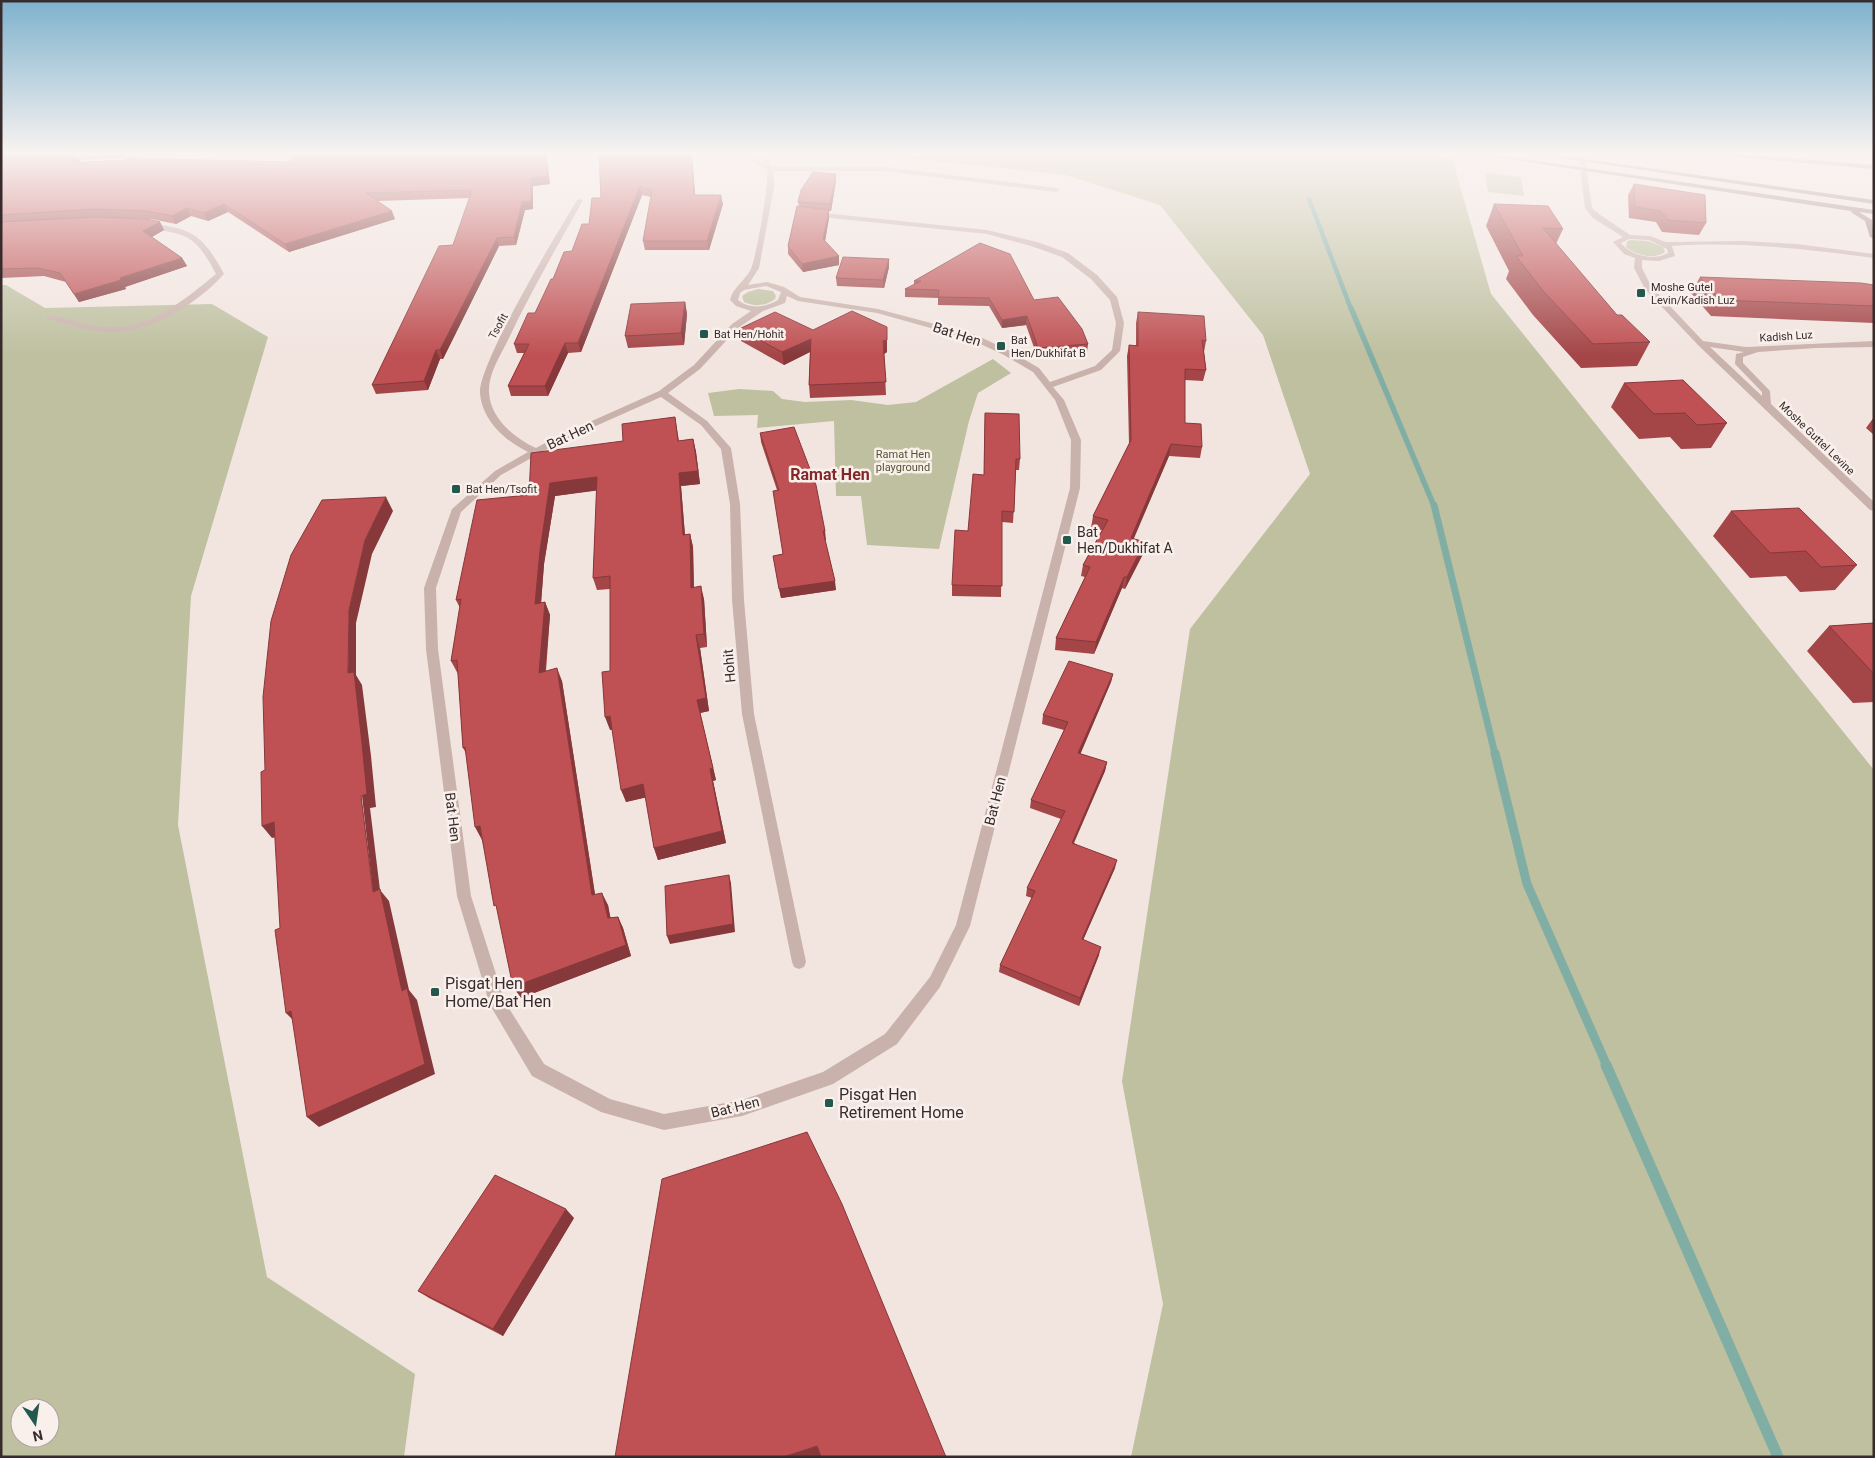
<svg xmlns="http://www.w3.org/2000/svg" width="1875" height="1458" viewBox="0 0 1875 1458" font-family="Roboto,sans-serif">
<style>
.green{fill:#bec0a0;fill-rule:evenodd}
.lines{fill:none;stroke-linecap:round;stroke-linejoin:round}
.stream-far4{stroke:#80aea4;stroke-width:4.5}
.stream-far3{stroke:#80aea4;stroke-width:5.5}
.stream-far2{stroke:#80aea4;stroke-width:7}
.stream-far1{stroke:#80aea4;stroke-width:9}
.stream{stroke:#80aea4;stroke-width:11}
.street{fill:#cab2ac;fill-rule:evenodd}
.secondary{fill:#9d817d;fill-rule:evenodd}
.wall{fill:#a44547}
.shaded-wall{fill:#86383a}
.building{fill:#bf5053;stroke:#86383a}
.poi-dot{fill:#22584d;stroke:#f9f0ec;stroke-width:2}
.labels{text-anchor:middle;stroke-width:5;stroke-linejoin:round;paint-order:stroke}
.far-poi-label{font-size:11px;fill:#382b2b;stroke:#f9f0ec;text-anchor:start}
.far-street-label{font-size:11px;fill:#382b2b;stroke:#f9f0ec}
.far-park-label{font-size:11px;fill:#515530;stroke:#f9f0ec}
.street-label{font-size:14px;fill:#382b2b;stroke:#f9f0ec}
.poi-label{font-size:14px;fill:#382b2b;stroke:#f9f0ec;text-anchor:start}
.far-district-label{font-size:16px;font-weight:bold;fill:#83282a;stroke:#f9f0ec}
.near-poi-label{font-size:16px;fill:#382b2b;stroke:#f9f0ec;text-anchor:start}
</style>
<rect width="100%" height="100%" fill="#f2e5e0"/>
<!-- green -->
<path class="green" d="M875 152H1405L1452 158 1491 294 1874 770V1457H1131L1163 1304 1122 1081 1190 629 1310 474 1263 335 1160 205 1066 175 872 154Z
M1485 173 1521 177 1524 196 1488 192Z
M1630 240 1648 241 1663 247 1665 252C1654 260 1635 255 1626 247L1627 242Z
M1 285H6L45 308 212 304 268 337 191 596 178 825 267 1277 415 1374 404 1457H1ZM20 1408H50V1438H20Z
M758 289 773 291 776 296 775 299C766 306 754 307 744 302L742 296 748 292Z
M993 359 1011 373 978 393 969 421 939 549 867 545 861 496H836L834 421 757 428 758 415 714 416 708 393 739 389 773 391 782 399 805 402 851 400 888 405 916 402Z"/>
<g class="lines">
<!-- stream-far4 -->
<path class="stream-far4" d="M1309 199 1351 309"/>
<!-- stream-far3 -->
<path class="stream-far3" d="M1351 308 1434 506"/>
<!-- stream-far2 -->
<path class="stream-far2" d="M1434 505 1495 754"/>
<!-- stream-far1 -->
<path class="stream-far1" d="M1495 753 1527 884 1607 1066"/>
<!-- stream -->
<path class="stream" d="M1606 1065 1778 1457"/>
<!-- street -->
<path class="street" d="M739 152H746L764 163 757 152H763L772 167H885L1056 188 1059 190 1056 192 885 171H774V187L759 268 748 285 767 282 784 287 800 297 878 309 976 335 1010 351 1039 368 1050 382 1095 366 1112 350 1116 323 1110 300 1091 279 1062 257 1031 246 987 234 811 216 810 214 814 212 987 230 1037 242 1068 253 1097 275 1117 297 1124 323 1120 351 1101 370 1053 387 1064 400 1081 440 1080 488 970 926 940 987 897 1044 833 1084 742 1116 664 1130 601 1112 532 1076 490 1005 457 896 426 649 424 588 452 509 495 471 528 452C505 441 482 420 480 393 478 364 559 229 578 199L583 200C557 247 530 293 507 342 500 356 488 375 489 392 490 418 514 438 536 448L556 437 659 391 694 365 732 324 751 311 736 306 730 300C733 287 745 281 751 269 756 257 770 181 767 170ZM766 286 781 292 778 300C766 307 750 310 738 300L740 293 744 290ZM787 296 798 301 877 313 970 339 1004 355 1033 372 1055 400 1071 440 1070 488 956 925 930 977 885 1034 823 1072 742 1100 664 1114 610 1099 544 1064 505 1002 471 896 438 649 436 588 461 512 501 475 562 441 661 397 701 425 721 449 730 504 732 600 742 714 792 962 794 967 799 969 804 967 806 962 754 714 744 600 740 504 731 448 707 421 668 393 700 369 738 328 763 311 785 303Z
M1578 152H1584L1592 208 1599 214 1630 235 1650 236 1666 242 1743 241 1797 244 1874 254V258C1807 249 1739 241 1672 246L1675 256 1659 261 1642 260V268L1651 286 1703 341 1746 347 1874 341V347L1816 348 1758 352 1743 357V363L1770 391 1771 404 1874 502V511L1870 510 1698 345 1645 289 1634 268 1635 258 1624 254 1613 242 1623 237 1593 218 1585 208ZM1629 239 1649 240 1667 249 1668 253C1654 261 1631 256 1621 243ZM1710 347 1744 352 1736 354 1735 364 1762 392V396Z
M146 223C191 228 202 233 224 274 198 303 151 333 111 332 89 332 68 324 47 319V315H50C69 319 87 326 107 327 150 330 185 299 216 274 194 232 186 235 143 227L142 225Z"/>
<!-- secondary -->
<path class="secondary" d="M169 152H203L200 154 61 161 58 159 61 157Z
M1461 152H1475L1874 210V214L1859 212 1872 220 1874 239 1870 237 1865 221 1852 213 1851 211Z
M1521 152H1535L1874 200V204Z
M1697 152H1718L1874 165V169L1700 154Z"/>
</g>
<!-- wall -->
<path class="wall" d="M1 152H89L87 155H76L80 162 550 184 533 186V209L525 210 516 245 499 246 443 359H440L428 390 376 394 372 385 453 245 470 198 377 201 395 219 289 252 228 212 208 221 191 216 176 224 151 219 125 218 160 222 164 230 152 237 182 258 187 266 125 287 126 289 79 302 66 282 44 276 1 278Z
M599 152H633V153L692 157 695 195 723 204 709 250H645L643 241 651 197 642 195 581 352 568 353 548 396H511L508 386 524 353H517L514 344 535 313 553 279 572 251 589 224 601 198Z
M836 174V181L831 211H829V218L825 241 839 256V265L803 272 788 254V246L799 206 798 202Z
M1634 184 1706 223 1699 235 1662 232 1656 222 1629 218 1628 195Z
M1494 204 1563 229 1556 244 1617 315 1650 342 1637 366 1581 368 1533 315 1506 279 1509 271 1486 226Z
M980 243 1034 300 1088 344 1087 353 1037 356 1026 325 1002 328 989 306 938 305V298L905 297V289L914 285V281Z
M889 259V267L884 288 837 286 836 278Z
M1700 277 1874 285V323L1711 316 1691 293Z
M685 302 687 314 684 345 628 348 625 336Z
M1138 312 1206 341 1204 352 1206 370 1203 381 1185 380V423L1202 447 1200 458 1169 456 1133 539 1145 542 1143 554 1125 589 1122 588 1094 654 1055 650 1056 638 1085 577 1081 576 1083 565 1102 530 1091 528 1093 516 1129 444 1127 356 1129 345H1136V323Z
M739 329 887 352 884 354 886 395 810 398 809 385 810 352 784 365 741 341Z
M1624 383 1727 423 1711 448 1681 449 1670 437 1639 439 1611 407Z
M985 413 1020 459 1019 470H1016L1013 523 1002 522 1001 597 952 596V585L984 475Z
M675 417 679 441 693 439 696 452 700 484 681 486 685 535 690 534 693 547 694 587 704 599 707 647 700 648 709 711 700 713 716 780 713 781 726 843 658 860 654 848 646 797 626 802 612 729 610 730V589L597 590 593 578 597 490 555 496 544 564 541 603 545 602 550 615 546 671 562 681 595 895 608 905 610 918 618 917 623 928 631 956 521 998 482 840 466 753 463 748 458 674 451 661 460 608 456 600 529 495 623 441Z
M1874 417V435L1866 428Z
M760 433 826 540H825L836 590 781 598 773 556 783 554 777 490 761 442Z
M1731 511 1857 565 1835 590 1800 592 1786 576 1750 578 1713 536Z
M1874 623V702L1853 703 1807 651 1829 626Z
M1113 674 1111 682 1080 754 1107 762 1105 771 1074 843 1115 868 1083 940 1099 955 1079 1006 999 972 1000 965 1032 898 1026 896 1027 888 1061 819 1030 808 1031 800 1064 730 1042 724 1043 715Z
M574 1218 503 1336 429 1298 418 1291Z"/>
<!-- shaded-wall -->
<path class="shaded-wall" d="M18 152H89L87 155H76L81 162 1 161V153Z
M544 152H546L550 184 533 186V209L525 210 516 245 514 237 522 202 531 178Z
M691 152 692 157 696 204 694 195Z
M836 174V181L831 211 830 204Z
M640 186 642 195 581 352 578 343Z
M721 195 723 204 709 250 707 241Z
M224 204 228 212 208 221 204 213Z
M187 208 191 216 176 224 172 216Z
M829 210V218L824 247 823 239Z
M392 211 395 219 289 252 285 244Z
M160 222 164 230 148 239 143 231Z
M497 238 499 246 443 359 440 350Z
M839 256V265L803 272 802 264Z
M182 258 187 266 125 287 126 289 79 302 74 294Z
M889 259V267L884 288 883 280Z
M685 302 687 314 684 345 681 333Z
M1027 316 1026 325 1002 328V320Z
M887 327V352L884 354 883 341Z
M811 339 812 351 784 365 782 352Z
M565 343 568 353 548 396 545 386Z
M436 350 440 359 428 390 424 381Z
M693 439 696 452 700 484 681 486 686 548 683 535 679 473Z
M1171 444 1169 456 1129 550 1131 538Z
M597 477 601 490 555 496 544 564 540 617 535 604 540 551 550 483Z
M386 497 393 511 372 554 356 623V675L362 685 371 756 376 807 370 808 380 890 389 901 409 990 417 1000 435 1074 319 1127 307 1117 402 991 373 892 348 673 349 610 365 540Z
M823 531H825L826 540H824Z
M690 534 693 547 694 601 691 588Z
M1145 542 1143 554 1125 589 1127 577Z
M1124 577 1122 588 1094 654 1096 642Z
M835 581 836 590 781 598 779 589Z
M701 586 704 599 707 647 704 634Z
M545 602 550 615 544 685 539 673Z
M696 635 700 648 709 711 700 713 716 780 713 781 726 843 658 860 654 848 710 769 697 700Z
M557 668 562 681 597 907 592 895Z
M1113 674 1111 682 1077 762 1078 753Z
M610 716 615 729 610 730 605 717Z
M1107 762 1105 771 1070 851 1072 843Z
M643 784 648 797 626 802 621 790Z
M274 822 284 835 272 838 262 826Z
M480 826 482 840 475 827Z
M1117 860 1115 868 1080 947 1082 939Z
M729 875 731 883 735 932 670 944 667 936Z
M602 893 608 905 613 930 608 918Z
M618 917 623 928 631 956 521 998 513 987Z
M1101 947 1099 955 1079 1006 1080 998Z
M291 1011 297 1024 286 1013Z
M566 1209 574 1218 503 1336 493 1329Z
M817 1446 823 1457H783Z"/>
<!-- building -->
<path class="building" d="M1 152H18L1 153Z
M294 152H544L548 176 531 178V201L522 202 514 237 497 238 440 350H436L424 381 372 385 439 246 453 245 472 190 366 193 392 211 285 244 224 204 204 213 187 208 172 216 146 211 96 209 1 215V159L76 155 70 163 125 160 127 158 290 162Z
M599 152H631V153L649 152H691L694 195H721L707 241H643L652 190 640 186 578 343H565L545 386H508L529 344H514L528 313H535L551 279H553L564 252 572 251 582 224H589L592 198H601Z
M813 172 836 174 830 204 798 202 801 190Z
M1634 184 1705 195 1706 223 1668 220 1661 211 1635 207Z
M1494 204 1548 206 1563 229 1543 228 1617 315H1622L1650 342 1593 344 1544 292 1516 256H1523Z
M797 206 829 210 823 239 839 256 802 264 788 246Z
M95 217 147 219 160 222 143 231 182 258 120 278 121 280 74 294 60 273 38 268 1 269V222Z
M980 243 1010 254 1034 300 1058 297 1082 329 1088 344 1038 348 1027 316 1002 320 989 298 938 297 939 290 905 289 921 281H914Z
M843 257 889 259 883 280 836 278Z
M1700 277 1861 283 1874 285V306L1720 300Z
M685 302 681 333 625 336 631 304Z
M852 311 887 327V340L883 341 886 382 809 385 811 339 782 352 739 329 775 312 813 330Z
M1138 312 1204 316 1206 341 1202 340 1206 370 1185 369V423L1201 424 1202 447 1171 444 1131 538 1145 542 1127 577H1124L1096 642 1056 638 1090 567 1083 565 1108 520 1093 516 1131 440 1129 345 1138 346Z
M1683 380 1727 423 1697 425 1685 413 1654 414 1624 383Z
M985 413 1019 414 1020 459H1016L1014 512 1002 511V586L952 585 955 530 968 531 973 474 984 475Z
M675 417 678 441 693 439 698 471 679 473 683 535 690 534 691 588 701 586 704 634 696 635 706 698 697 700 713 768 710 769 722 831 654 848 643 784 621 790 610 716 605 717 602 672 610 671V576L593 578 597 477 550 483 540 551 535 604 545 602 539 673 557 668 592 895 602 893 608 918 618 917 626 945 513 987 496 905 494 906 480 826 475 827 465 747 463 748 457 660 451 661 461 599 456 600 477 500 529 495 531 453 623 441 622 424Z
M794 427 816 485 825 531H823L835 581 779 589 773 556 783 554 773 491 779 490 760 433Z
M386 497 365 540 349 610 348 673 354 672 362 743 367 794 361 796 373 892 380 889 402 991 407 988 425 1064 307 1117 291 1011 286 1013 275 930 280 928 274 822 262 826 261 772 265 770 263 697 271 621 291 555 322 500Z
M1799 508 1857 565 1821 567 1806 551 1770 553 1731 511Z
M1874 623V674L1829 626Z
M1069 661 1113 674 1078 753 1107 762 1072 843 1117 860 1082 939 1101 947 1080 998 1000 965 1035 891 1027 888 1065 811 1031 800 1068 722 1043 715Z
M729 875 733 924 667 936 665 886Z
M807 1132 842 1204 946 1457H821L817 1446 783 1457H615L662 1179Z
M495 1175 566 1209 493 1329 418 1291Z"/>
<!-- sky -->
<linearGradient id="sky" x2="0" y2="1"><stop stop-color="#7eb2cd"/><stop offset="0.43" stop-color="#f9f3f1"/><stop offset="1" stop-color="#f9f3f1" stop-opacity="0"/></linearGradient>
<rect width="1875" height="356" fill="url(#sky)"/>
<!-- markers -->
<g class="poi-dot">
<rect x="1636" y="288" width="10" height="10" rx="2.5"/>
<rect x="699" y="329" width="10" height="10" rx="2.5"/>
<rect x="996" y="341" width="10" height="10" rx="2.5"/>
<rect x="451" y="484" width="10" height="10" rx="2.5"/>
<rect x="1062" y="535" width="10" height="10" rx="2.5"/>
<rect x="430" y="987" width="10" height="10" rx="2.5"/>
<rect x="824" y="1098" width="10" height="10" rx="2.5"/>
</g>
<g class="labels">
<!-- far-poi labels -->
<g class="far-poi-label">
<text x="1651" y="291">Moshe Gutel<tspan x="1651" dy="13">Levin/Kadish Luz</tspan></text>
<text x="714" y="338">Bat Hen/Hohit</text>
<text x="1011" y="344">Bat<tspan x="1011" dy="13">Hen/Dukhifat B</tspan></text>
<text x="466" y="493">Bat Hen/Tsofit</text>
</g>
<!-- far-street labels -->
<g class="far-street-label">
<text transform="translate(498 326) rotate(-61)" y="4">Tsofit</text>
<text transform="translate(1786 336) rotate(-4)" y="4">Kadish Luz</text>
<text transform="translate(1817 438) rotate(44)" y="4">Moshe Guttel Levine</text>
</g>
<!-- far-park labels -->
<g class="far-park-label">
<text x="903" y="458">Ramat Hen<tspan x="903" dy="13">playground</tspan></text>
</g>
<!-- street labels -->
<g class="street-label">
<text transform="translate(957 334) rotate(18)" y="5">Bat Hen</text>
<text transform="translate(570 435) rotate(-25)" y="5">Bat Hen</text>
<text transform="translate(729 666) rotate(-95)" y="5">Hohit</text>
<text transform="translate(995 801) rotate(-76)" y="5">Bat Hen</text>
<text transform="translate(453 817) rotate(83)" y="5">Bat Hen</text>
<text transform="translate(735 1107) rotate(-14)" y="5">Bat Hen</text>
</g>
<!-- poi labels -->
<g class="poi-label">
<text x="1077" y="537">Bat<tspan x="1077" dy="16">Hen/Dukhifat A</tspan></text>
</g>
<!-- far-district labels -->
<g class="far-district-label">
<text x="830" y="480">Ramat Hen</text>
</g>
<!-- near-poi labels -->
<g class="near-poi-label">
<text x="445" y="989">Pisgat Hen<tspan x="445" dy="18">Home/Bat Hen</tspan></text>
<text x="839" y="1100">Pisgat Hen<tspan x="839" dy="18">Retirement Home</tspan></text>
</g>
</g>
<!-- border -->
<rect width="1875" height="1458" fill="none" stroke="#382b2b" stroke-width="5"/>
<!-- north arrow -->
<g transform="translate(35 1423) rotate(167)"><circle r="24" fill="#f9f0ec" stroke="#aca19f"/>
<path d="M0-4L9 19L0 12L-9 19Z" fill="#22584d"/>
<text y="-8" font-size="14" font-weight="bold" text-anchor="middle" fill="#382b2b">N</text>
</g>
</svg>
